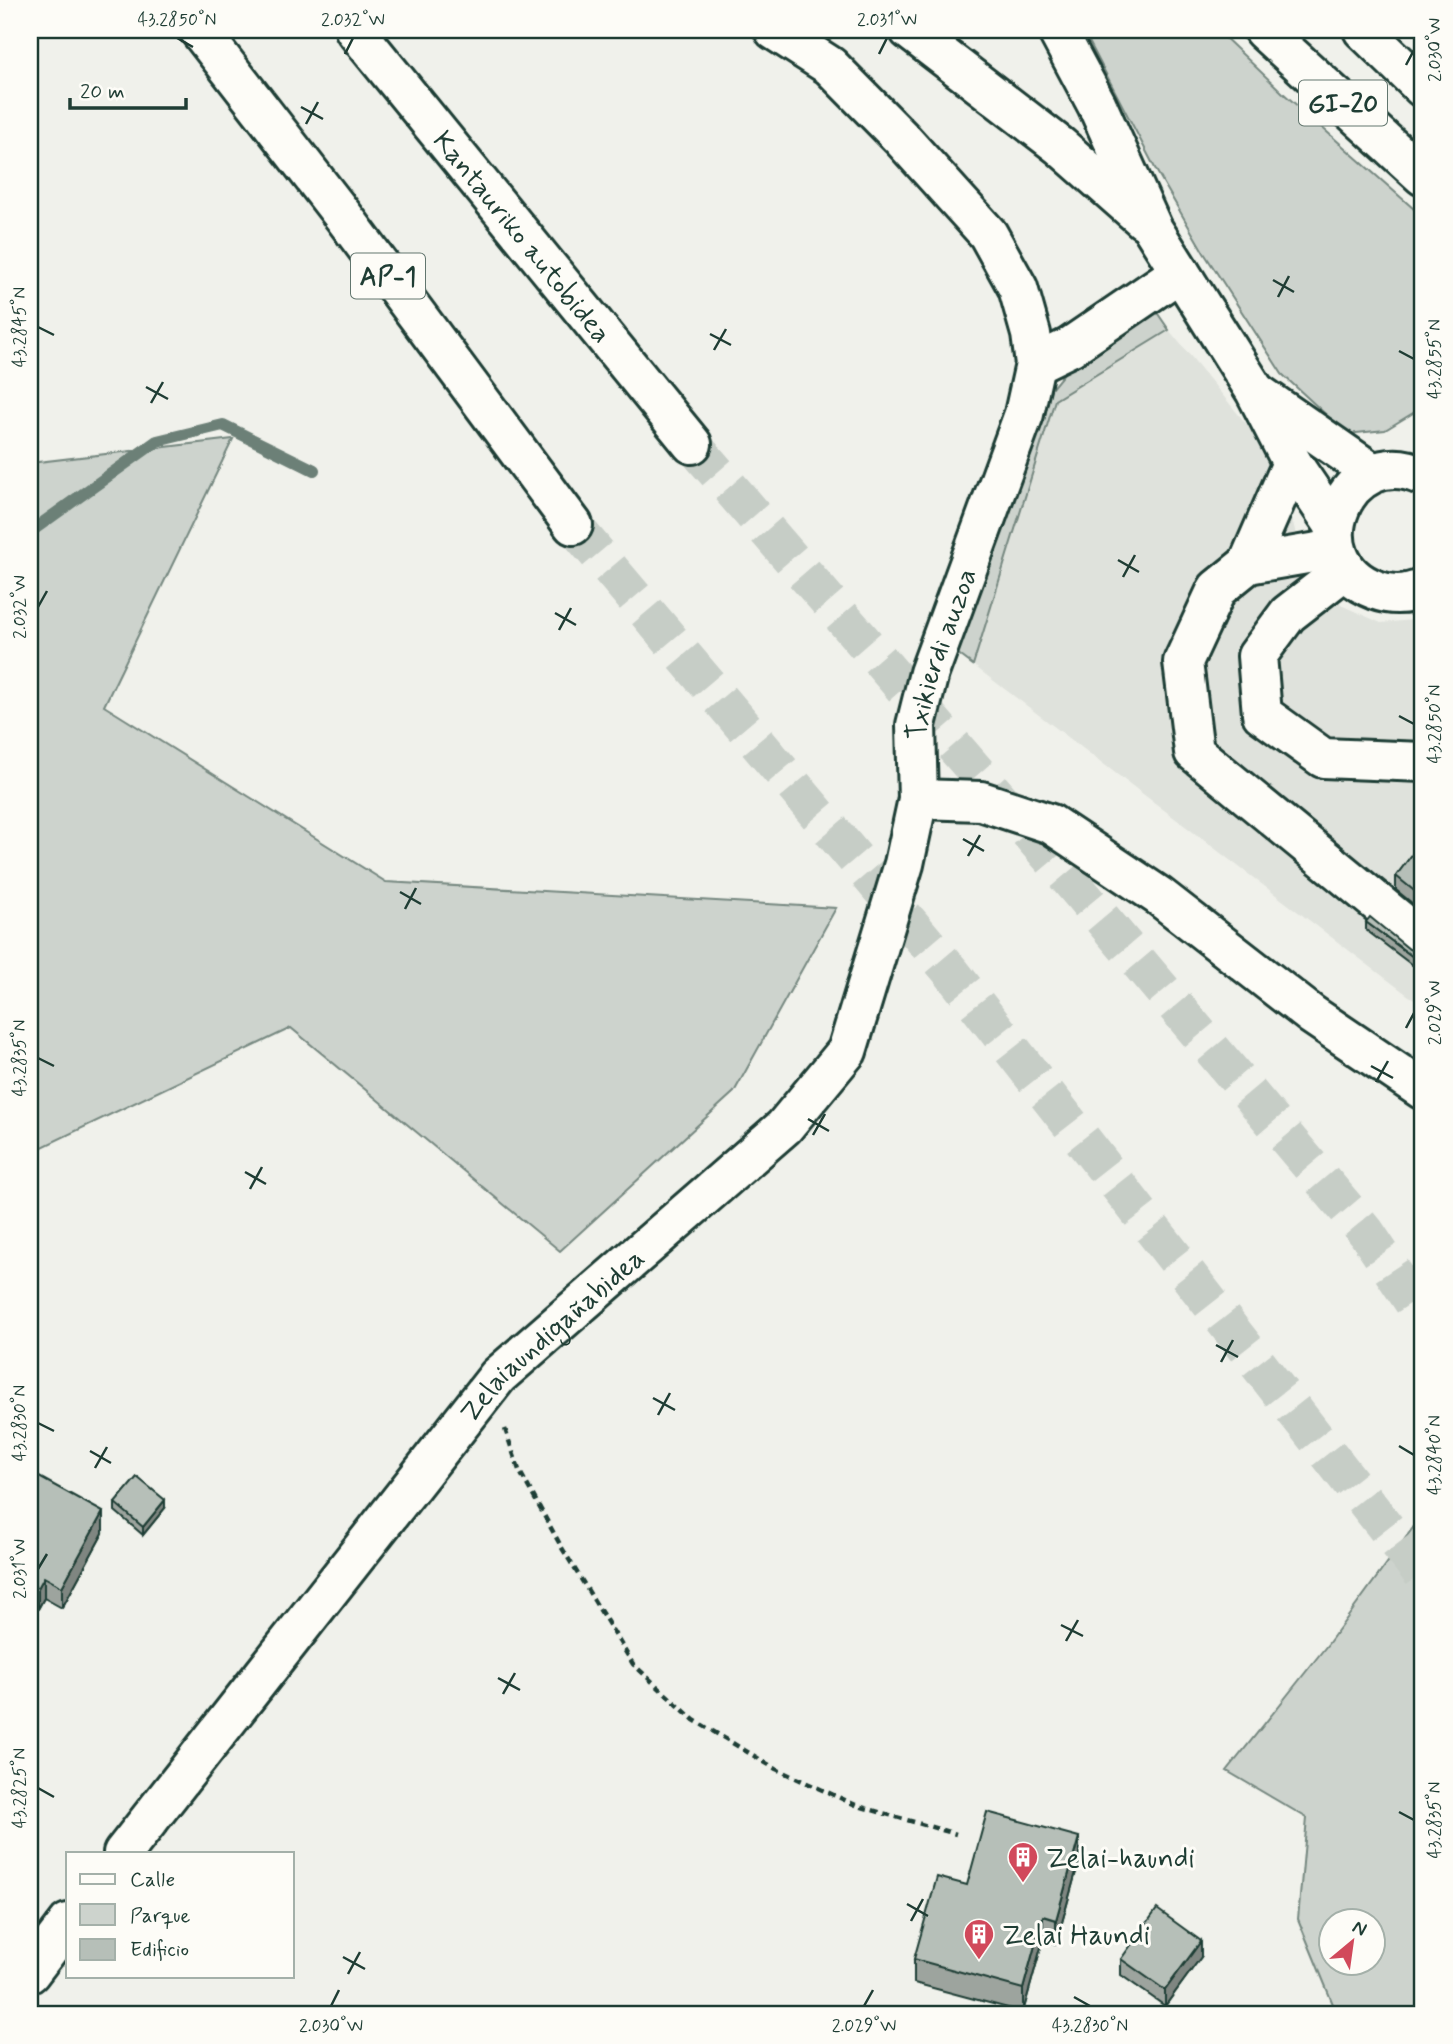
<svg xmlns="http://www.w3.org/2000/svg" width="1453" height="2044" viewBox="0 0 1453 2044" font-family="Mynerve,sans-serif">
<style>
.built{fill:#dfe2dc}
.green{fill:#cdd3cd;stroke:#768880;stroke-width:2;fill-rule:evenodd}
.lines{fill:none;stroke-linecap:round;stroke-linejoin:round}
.stream{stroke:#6c8077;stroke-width:12}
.highway-tunnel{stroke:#c6cdc6;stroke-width:38;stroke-dasharray:38 19;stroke-linecap:butt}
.minor-casing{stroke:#1f3d34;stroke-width:44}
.highway-casing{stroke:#1f3d34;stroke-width:44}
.path{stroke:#1f3d34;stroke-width:4.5;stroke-dasharray:7 5;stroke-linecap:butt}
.minor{stroke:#fdfcf7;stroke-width:38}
.highway{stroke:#fdfcf7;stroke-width:38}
.wall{fill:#9da49e;stroke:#1f3d34;stroke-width:2}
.shaded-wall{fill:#7f8681;stroke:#1f3d34;stroke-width:2}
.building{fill:#b6bfb8;stroke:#1f3d34;stroke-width:2}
.ticks{fill:none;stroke:#1f3d34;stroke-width:2.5}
.labels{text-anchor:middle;stroke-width:6;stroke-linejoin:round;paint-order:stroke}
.shield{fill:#fdfcf7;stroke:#62766e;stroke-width:2}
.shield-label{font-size:26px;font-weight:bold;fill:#1f3d34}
.street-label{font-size:28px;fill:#1f3d34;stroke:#fdfcf7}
.poi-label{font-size:28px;fill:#1f3d34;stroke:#fdfcf7;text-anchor:start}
.neatline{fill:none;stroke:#1f3d34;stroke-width:2.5}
.ticks-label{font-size:18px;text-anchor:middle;fill:#1f3d34}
</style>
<rect width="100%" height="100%" fill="#f0f1eb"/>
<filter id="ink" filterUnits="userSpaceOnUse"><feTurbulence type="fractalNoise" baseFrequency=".0143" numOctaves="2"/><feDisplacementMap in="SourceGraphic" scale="14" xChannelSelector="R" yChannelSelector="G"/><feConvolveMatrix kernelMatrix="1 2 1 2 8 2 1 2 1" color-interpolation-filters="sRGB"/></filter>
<g filter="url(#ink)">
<!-- built -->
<path class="built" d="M1169 330 1276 460 1299 545 1315 576 1343 606 1381 623 1423 619V1003L1409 996 973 665 1055 400Z"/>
<!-- green -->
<path class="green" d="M1083 30H1217L1283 93 1423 217V407L1385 430 1347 434 1282 374 1204 253 1156 170Z
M1154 308 1169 330 1055 400 973 665 953 650 1013 498 1051 389 1073 362Z
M233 439 104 706 386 882 836 908 734 1092 560 1251 291 1028 30 1153V463Z
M1423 1514V2014H1337L1298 1919 1307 1818 1227 1771 1328 1644ZM1330 1922H1372V1964H1330Z"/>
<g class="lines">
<!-- stream -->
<path class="stream" d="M30 532 157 441 223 425 314 470"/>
<!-- highway-tunnel -->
<path class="highway-tunnel" d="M692 444 1051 858 1366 1232 1423 1317
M573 525 952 973 1423 1575"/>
<!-- minor casing -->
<g class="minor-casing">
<g id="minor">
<path d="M909 30 1060 146 1144 220"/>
<path d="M1057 30 1097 105 1153 229 1255 391 1292 463 1334 525"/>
<path d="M1035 364 1070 347 1180 272"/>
<path d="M1259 394 1373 473"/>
<path d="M1423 476C1346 439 1295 560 1376 590 1392 596 1408 595 1423 588"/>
<path d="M1336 549 1248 564 1217 589 1183 662 1194 752 1423 940"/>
<path d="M1248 564 1292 463"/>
<path d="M1346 569 1288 614 1257 656 1262 714 1323 758 1423 762"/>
<path d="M918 799 981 801 1051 824 1159 896 1312 1015 1423 1090"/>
<path id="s1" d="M123 1853 498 1376 784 1127 847 1051 904 864 918 799 916 725 929 673 1024 414 1035 364 1031 334 1018 288 988 234 902 139 830 66 774 30"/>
<path d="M30 1973 68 1923"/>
</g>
</g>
<!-- highway casing -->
<g class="highway-casing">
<g id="highway">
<path d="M199 30 344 217 573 525"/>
<path id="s2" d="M355 30 692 444"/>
<path d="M1263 30 1423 176"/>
<path d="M1363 30 1423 88"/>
</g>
</g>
<!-- path -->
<path class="path" d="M505 1429 519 1470 562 1548 633 1664 694 1720 776 1769 858 1806 956 1834"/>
<!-- minor -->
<use href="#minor" class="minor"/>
<!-- highway -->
<use href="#highway" class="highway"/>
</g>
<!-- wall -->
<path class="wall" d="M1423 840V912L1396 890V876Z
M1366 922 1420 962 1416 968 1366 930Z
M30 1472 103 1533 62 1608 44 1598 38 1609 30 1605Z
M115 1503 165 1508 143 1535 115 1511Z
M1079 1861 1056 1944 1043 1940 1023 2012 914 1983V1959L967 1885Z
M1201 1957 1165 2006 1121 1975V1959Z"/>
<!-- shaded-wall -->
<path class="shaded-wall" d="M1420 953V962L1416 968V959Z
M165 1500V1508L143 1535V1527Z
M103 1512V1533L62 1608V1587Z
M44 1577V1598L38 1609V1588Z
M1079 1837V1861L1056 1944V1920Z
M1043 1916V1940L1023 2012V1989Z
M1201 1941V1957L1165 2006V1990Z"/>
<!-- building -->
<path class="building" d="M1423 840V898L1396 876Z
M1370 917 1409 949 1420 953 1416 959 1366 922Z
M30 1472 103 1512 62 1587 44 1577 38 1588 30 1584Z
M137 1477 165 1500 143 1527 115 1503Z
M987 1812 1079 1837 1056 1920 1043 1916 1023 1989 914 1959 937 1877 967 1885Z
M1157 1909 1201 1941 1165 1990 1121 1959Z"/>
</g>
<!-- ticks -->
<path class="ticks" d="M177 38 193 47M345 54 353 38M879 54 887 38M1406 65 1414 50M301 107 323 119M306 124 318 102M1273 280 1294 292M1278 297 1289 276M38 327 54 335M710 334 731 345M714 350 726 329M1399 351 1414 359M146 387 168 399M151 403 163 382M1118 560 1139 572M1123 577 1135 555M38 607 47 591M555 613 576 625M559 630 571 608M1399 716 1414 724M963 839 984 851M968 856 980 835M400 892 421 904M405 909 416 888M1406 1028 1414 1013M38 1058 54 1066M1371 1066 1393 1078M1376 1082 1388 1061M808 1119 829 1131M813 1135 825 1114M245 1172 266 1184M250 1189 262 1167M1216 1345 1238 1357M1221 1362 1233 1340M653 1398 675 1410M658 1415 670 1393M38 1423 54 1431M1399 1446 1414 1455M90 1451 111 1463M95 1468 107 1447M38 1569 47 1554M1061 1625 1083 1636M1066 1641 1078 1620M498 1678 520 1690M503 1694 515 1673M38 1788 54 1797M1399 1812 1414 1820M907 1904 928 1916M911 1921 923 1899M343 1957 365 1969M348 1974 360 1952M1074 1997 1090 2006M331 2006 339 1990M864 2006 873 1990"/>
<!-- icons -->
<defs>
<g id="building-pin" transform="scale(1.575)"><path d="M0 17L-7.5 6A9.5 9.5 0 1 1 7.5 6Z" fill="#d1495b" stroke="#fdfcf7"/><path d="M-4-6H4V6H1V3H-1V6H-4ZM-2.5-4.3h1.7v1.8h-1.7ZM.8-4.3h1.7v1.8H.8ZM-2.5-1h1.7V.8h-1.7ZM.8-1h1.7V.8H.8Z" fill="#fff"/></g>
</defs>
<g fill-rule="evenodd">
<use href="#building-pin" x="1023" y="1857"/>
<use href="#building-pin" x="979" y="1934"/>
</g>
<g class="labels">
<!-- shield labels -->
<g class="shield">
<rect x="1299" y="80.5" width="88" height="45" rx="5"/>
<rect x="351" y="253.5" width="74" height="45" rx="5"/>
</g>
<g class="shield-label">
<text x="1343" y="112">GI-20</text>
<text x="388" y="285">AP-1</text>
</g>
<!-- street labels -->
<g class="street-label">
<text dy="10" stroke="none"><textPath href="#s2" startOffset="266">Kantauriko autobidea</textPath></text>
<text dy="10" stroke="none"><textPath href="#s1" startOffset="1496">Txikierdi auzoa</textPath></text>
<text dy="10" stroke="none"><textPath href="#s1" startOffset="674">Zelaiaundigañabidea</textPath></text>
</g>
<!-- poi labels -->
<g class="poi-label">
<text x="1046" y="1867">Zelai-haundi</text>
<text x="1002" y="1944">Zelai Haundi</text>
</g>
</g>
<!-- margin -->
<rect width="1453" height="2044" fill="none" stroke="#fdfcf7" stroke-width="77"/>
<!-- legend -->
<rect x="66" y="1852" width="228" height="126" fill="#fdfcf7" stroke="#a4b0a9" stroke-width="2"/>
<rect x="80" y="1874" width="35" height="10" fill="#fdfcf7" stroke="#a4b0a9" stroke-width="2"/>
<text x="130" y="1886" font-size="21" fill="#1f3d34">Calle</text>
<rect x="80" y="1904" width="35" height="21" fill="#cdd3cd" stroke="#a4b0a9" stroke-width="2"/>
<text x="130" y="1922" font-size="21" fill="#1f3d34">Parque</text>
<rect x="80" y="1939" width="35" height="21" fill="#b6bfb8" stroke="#a4b0a9" stroke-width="2"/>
<text x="130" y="1956" font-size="21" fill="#1f3d34">Edificio</text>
<!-- north arrow -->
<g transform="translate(1352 1942) rotate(29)"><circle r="33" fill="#fdfcf7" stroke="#a4b0a9" stroke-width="2"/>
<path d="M0-5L12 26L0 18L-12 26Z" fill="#d1495b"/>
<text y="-10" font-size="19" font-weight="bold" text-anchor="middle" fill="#1f3d34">N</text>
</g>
<!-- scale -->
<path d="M70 98v10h116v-10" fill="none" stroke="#1f3d34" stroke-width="3.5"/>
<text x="80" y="98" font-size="21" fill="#1f3d34" stroke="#fdfcf7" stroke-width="5" paint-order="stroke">20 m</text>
<rect x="38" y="38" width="1376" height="1968" class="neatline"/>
<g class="ticks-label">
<text x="177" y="25">43.2850°N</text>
<text x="353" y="25">2.032°W</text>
<text x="887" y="25">2.031°W</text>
<text transform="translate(1434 50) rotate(-90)" y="6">2.030°W</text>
<text transform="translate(19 327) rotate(-90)" y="6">43.2845°N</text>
<text transform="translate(1434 359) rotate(-90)" y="6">43.2855°N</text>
<text transform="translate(19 607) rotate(-90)" y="6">2.032°W</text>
<text transform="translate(1434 724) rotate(-90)" y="6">43.2850°N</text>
<text transform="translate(1434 1013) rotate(-90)" y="6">2.029°W</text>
<text transform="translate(19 1058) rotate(-90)" y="6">43.2835°N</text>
<text transform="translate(19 1423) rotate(-90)" y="6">43.2830°N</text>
<text transform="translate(1434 1455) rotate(-90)" y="6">43.2840°N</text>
<text transform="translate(19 1569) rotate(-90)" y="6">2.031°W</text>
<text transform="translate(19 1788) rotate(-90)" y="6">43.2825°N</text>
<text transform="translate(1434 1820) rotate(-90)" y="6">43.2835°N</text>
<text x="331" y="2031">2.030°W</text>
<text x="864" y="2031">2.029°W</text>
<text x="1090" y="2031">43.2830°N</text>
</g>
</svg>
